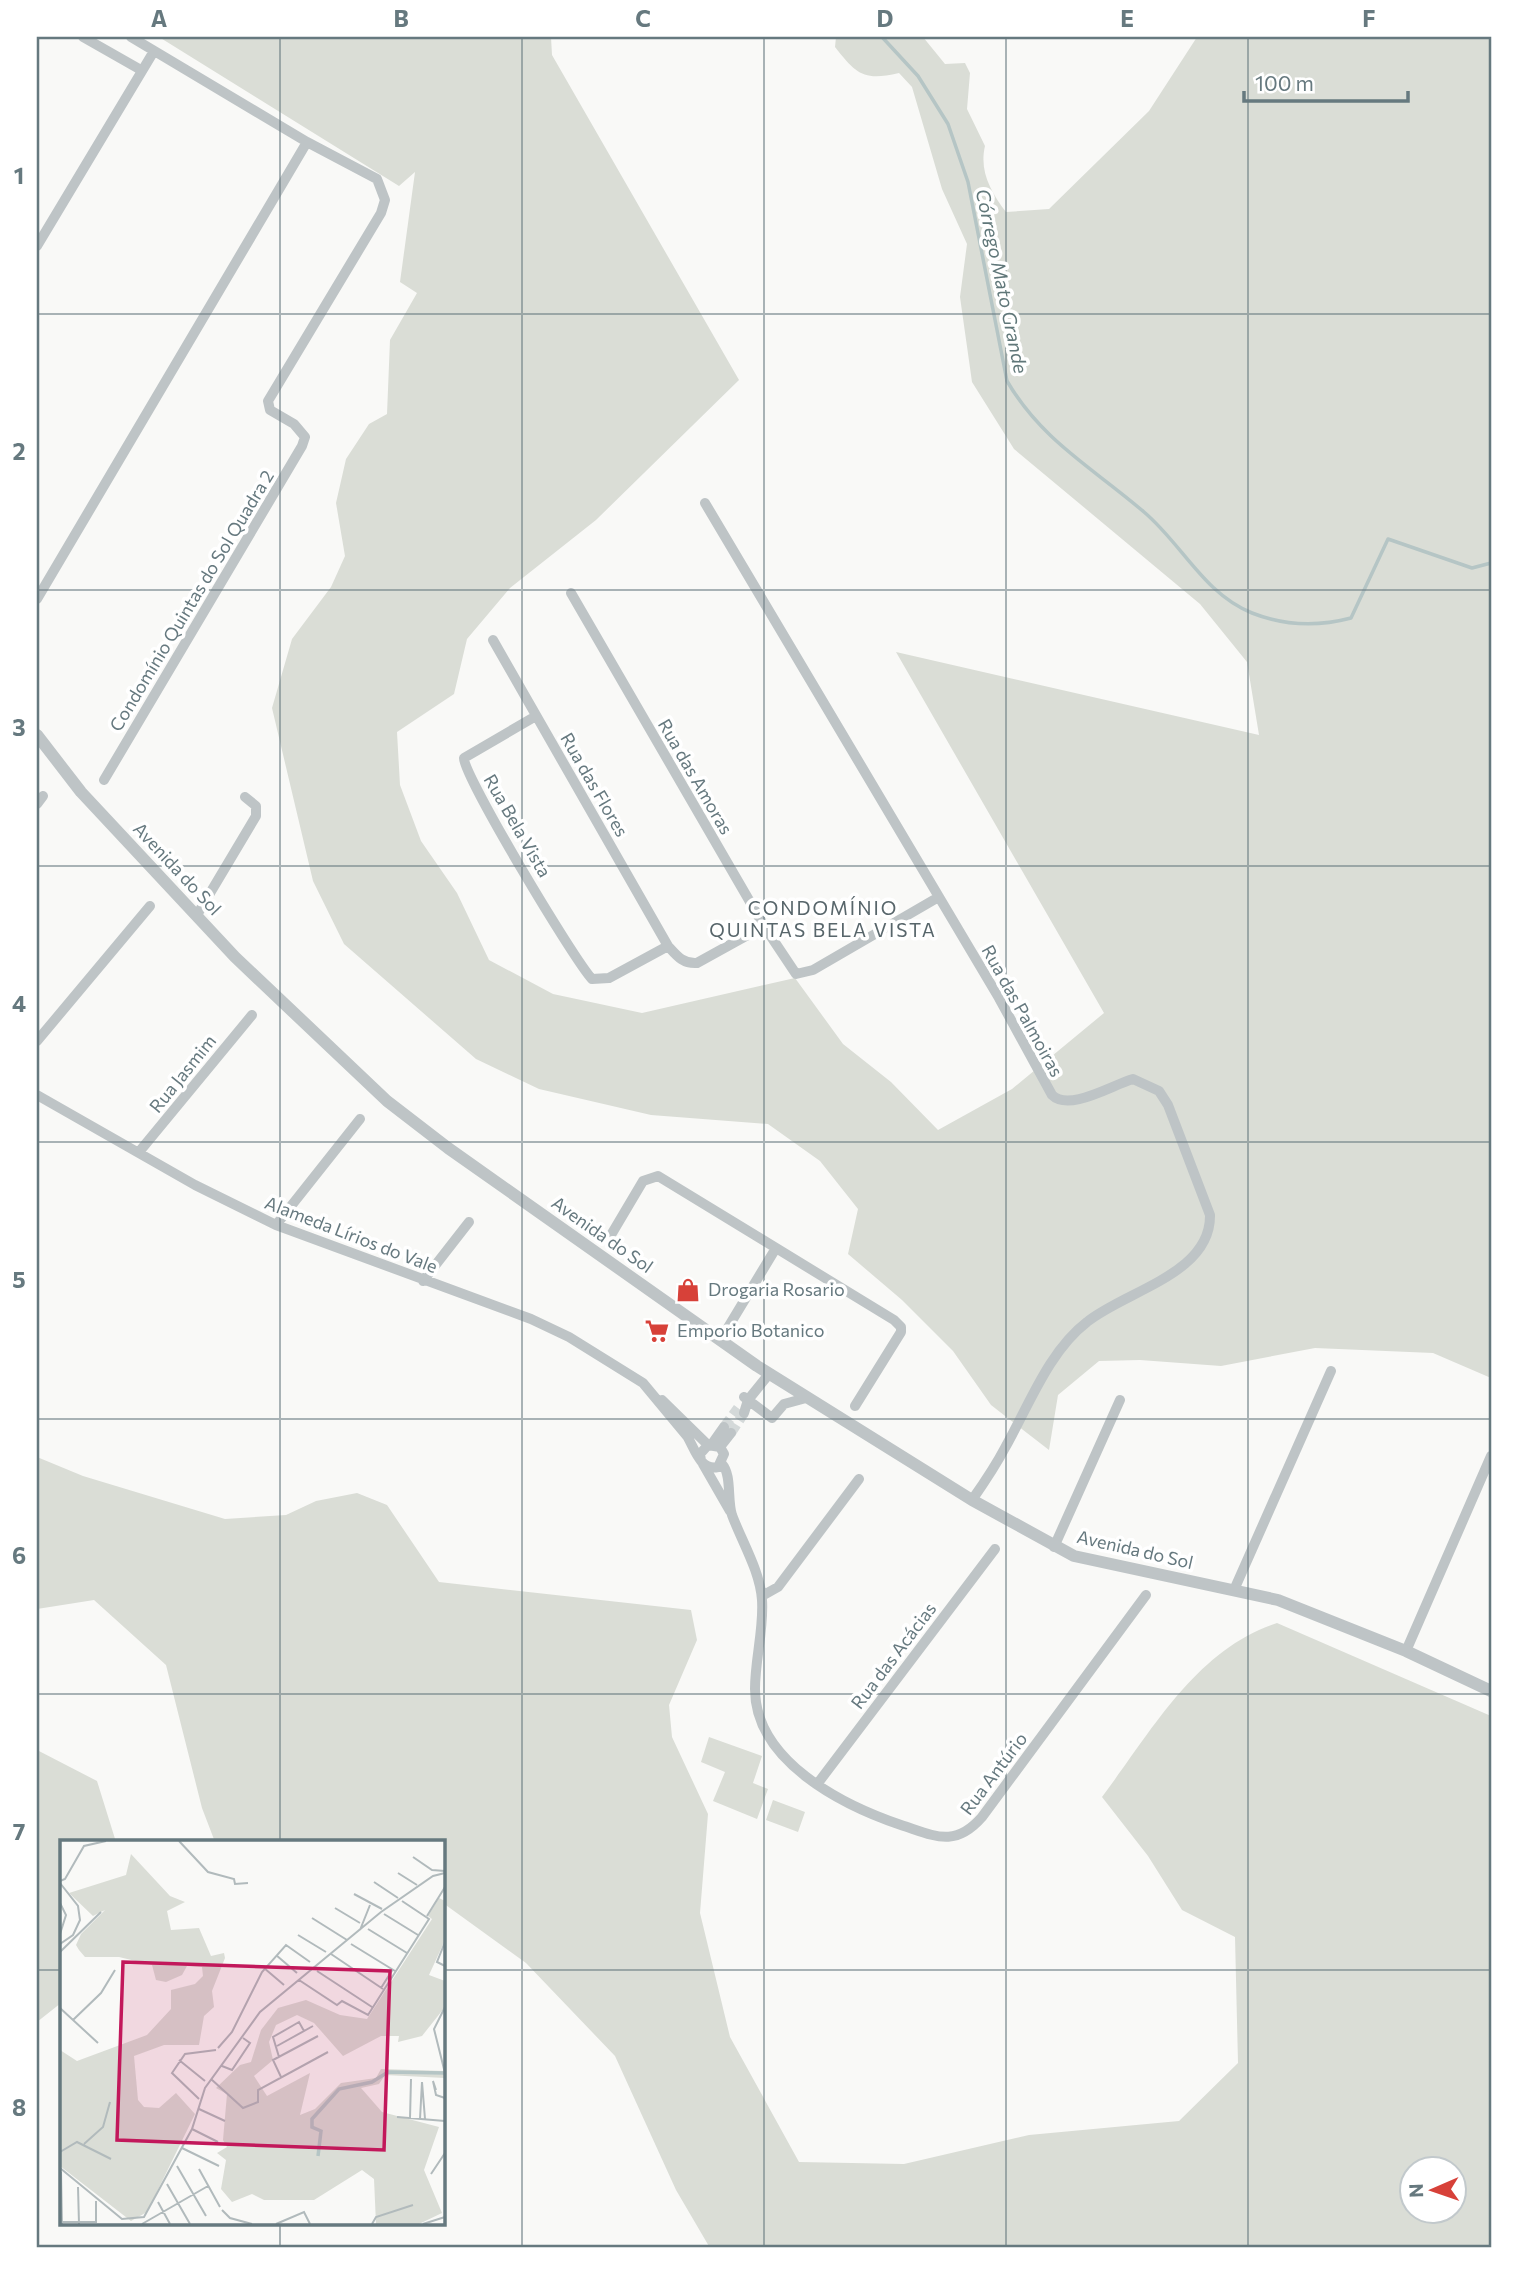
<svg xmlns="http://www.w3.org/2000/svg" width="1528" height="2285" viewBox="0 0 1528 2285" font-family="Commissioner,sans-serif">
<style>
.green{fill:#daddd6;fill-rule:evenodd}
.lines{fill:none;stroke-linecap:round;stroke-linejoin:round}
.stream{stroke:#b5c5c5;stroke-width:3.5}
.minor-tunnel{stroke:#d4d9d9;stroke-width:10;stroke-dasharray:10 5;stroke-linecap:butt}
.minor{stroke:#bec4c6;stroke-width:10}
.tertiary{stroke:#bec4c6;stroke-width:12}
.grid{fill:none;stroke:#66797f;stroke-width:2;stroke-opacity:0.55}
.labels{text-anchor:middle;stroke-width:7;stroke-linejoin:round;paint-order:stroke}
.street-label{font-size:18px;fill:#66797f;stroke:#fff}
.poi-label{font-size:18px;fill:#66797f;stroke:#fff;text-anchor:start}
.water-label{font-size:19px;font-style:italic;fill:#607779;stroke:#fff}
.neighbourhood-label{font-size:19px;letter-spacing:2px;fill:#58666b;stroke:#fff}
.inset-river{fill:none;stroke:#b5c5c5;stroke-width:3.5}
.inset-road{fill:none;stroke:#b1babc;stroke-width:2}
.view{fill:#c2185b;fill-opacity:0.15;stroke:#c2185b;stroke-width:3.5}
.inset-edge{fill:none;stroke:#66797f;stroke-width:3.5}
.neatline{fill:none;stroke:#66797f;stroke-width:2.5}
.grid-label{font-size:23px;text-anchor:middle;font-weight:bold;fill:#66797f}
</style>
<rect width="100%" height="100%" fill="#f9f9f7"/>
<!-- green -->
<path class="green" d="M159 37H551L552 55 739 380 596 520 510 588 467 639 454 694 397 732 400 785 421 841 457 893 489 960 553 994 642 1013 795 978 843 1044 891 1082 938 1130 1012 1089 1104 1013 896 652 1259 735 1247 662 1200 604 1014 449 972 382 960 297 967 244 942 189 912 87 899 73C864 81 857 75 835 47L836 37H923L945 64 965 63 970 73 967 109 985 146C979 171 991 192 1006 212L1049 209 1149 111 1197 37H1491V1378L1433 1353 1315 1348 1221 1366 1140 1360 1099 1361 1058 1395 1049 1450 991 1405 953 1351 902 1300 848 1254 858 1209 820 1161 768 1124 651 1115 539 1089 476 1059 344 944 313 881 272 708 292 639 331 587 345 556 336 503 346 459 369 424 387 414 390 340 417 293 400 282 415 172 399 186Z
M37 1457 83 1476 225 1519 286 1515 316 1501 357 1493 387 1505 439 1582 691 1610 697 1640 669 1705 672 1737 708 1814 700 1913 730 2037 799 2162 904 2164 1029 2135 1179 2121 1238 2063 1235 1937 1182 1910 1148 1856 1102 1797C1151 1732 1196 1649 1277 1623L1491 1716V2248H710L676 2190 615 2056 526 1963 443 1903V1842H215L202 1808 166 1665 94 1600 37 1609ZM1412 2170H1454V2212H1412Z
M709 1737 762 1756 753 1783 768 1789 757 1819 713 1801 725 1772 701 1762Z
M37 1750 97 1781 116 1842H61V2003L37 2022Z
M773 1800 805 1812 798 1832 766 1820Z"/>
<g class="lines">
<!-- stream -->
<path class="stream" d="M882 37 918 76 948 124 968 182 1007 381C1042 441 1093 468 1144 512 1182 544 1204 594 1252 613 1285 626 1317 627 1351 618L1388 539 1472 568 1491 563"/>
<!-- minor-tunnel -->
<path class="minor-tunnel" d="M724 1427 738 1408
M731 1433 744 1413"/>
<!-- minor -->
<path class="minor" d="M83 37 141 70
M37 246 154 51
M705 503 999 998 1052 1095C1069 1112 1112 1085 1133 1079L1159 1091 1168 1105 1210 1215C1211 1274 1125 1291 1087 1322 1049 1351 1029 1405 1006 1446 996 1465 984 1483 972 1500
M571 593 764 926 796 974 813 970 937 898
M37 599 307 142
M493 640 668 946C677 956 683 964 697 963L764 926
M536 716 464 758C463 775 574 960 592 979L609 978 668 946
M104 780 302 446 305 437 294 424 270 410 268 401 381 213 385 200 377 179 307 142 131 37
M37 804 43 796
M197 915 256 816V806L245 797
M37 1041 150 906
M37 1095 195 1185 276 1225 531 1319 569 1337 643 1383 687 1436C695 1449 700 1471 718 1467L724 1454 720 1447 708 1445 700 1454 701 1461
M139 1152 252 1015
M276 1225 360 1119
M611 1235 643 1181 658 1176 894 1320 901 1327V1332L855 1406
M423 1281 469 1222
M721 1339 776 1248
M744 1397 772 1418 784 1404 806 1398
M662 1400 708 1445
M744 1413 748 1400 769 1374
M712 1444 724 1427
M720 1447 731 1433
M703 1464 730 1511
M722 1464C732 1475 727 1500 732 1515 742 1542 760 1571 762 1600 764 1629 755 1659 755 1689 755 1761 842 1805 901 1825 935 1836 955 1848 982 1817L1146 1595
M1054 1547 1120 1400
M1234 1590 1331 1371
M762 1596 778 1587 859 1479
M1406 1651 1491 1456
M818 1783 995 1549"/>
<!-- tertiary -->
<path class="tertiary" d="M37 735 81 792 235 957 387 1101 448 1148 757 1366 972 1500 1074 1556 1278 1600 1406 1651 1491 1691"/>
</g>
<!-- grid -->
<path class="grid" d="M280 37V1842M522 37V2248M764 37V2248M1006 37V2248M1248 37V2248M37 314H1491M37 590H1491M37 866H1491M37 1142H1491M37 1419H1491M37 1694H1491M37 1970H61M443 1970H1491M280 2224V2248"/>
<!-- icons -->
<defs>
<g id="shop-bare" transform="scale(1.89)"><path d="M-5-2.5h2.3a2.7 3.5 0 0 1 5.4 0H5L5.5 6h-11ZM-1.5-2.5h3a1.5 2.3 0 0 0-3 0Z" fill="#d74139" stroke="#fff" stroke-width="2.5" paint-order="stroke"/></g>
<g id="supermarket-bare" transform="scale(1.89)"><path d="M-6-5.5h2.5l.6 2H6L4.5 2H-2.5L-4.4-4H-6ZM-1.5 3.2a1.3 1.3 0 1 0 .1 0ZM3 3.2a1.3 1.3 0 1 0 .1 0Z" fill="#d74139" stroke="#fff" stroke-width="2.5" paint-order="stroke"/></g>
</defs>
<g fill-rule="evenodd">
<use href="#shop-bare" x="688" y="1290"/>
<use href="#supermarket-bare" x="657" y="1331"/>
</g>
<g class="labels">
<!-- street labels -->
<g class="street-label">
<text transform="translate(192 601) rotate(-59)" y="6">Condomínio Quintas do Sol Quadra 2</text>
<text transform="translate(695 777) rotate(60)" y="6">Rua das Amoras</text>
<text transform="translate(594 785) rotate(60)" y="6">Rua das Flores</text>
<text transform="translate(517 826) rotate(60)" y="6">Rua Bela Vista</text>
<text transform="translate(177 869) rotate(47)" y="6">Avenida do Sol</text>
<text transform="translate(1022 1011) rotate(61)" y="6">Rua das Palmoiras</text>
<text transform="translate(183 1074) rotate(-51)" y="6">Rua Jasmim</text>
<text transform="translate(351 1235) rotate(21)" y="6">Alameda Lírios do Vale</text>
<text transform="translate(602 1235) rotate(35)" y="6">Avenida do Sol</text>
<text transform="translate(1135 1550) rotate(13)" y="6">Avenida do Sol</text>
<text transform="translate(894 1656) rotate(-53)" y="6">Rua das Acácias</text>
<text transform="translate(994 1774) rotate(-53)" y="6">Rua Antúrio</text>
</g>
<!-- poi labels -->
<g class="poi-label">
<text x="708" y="1296">Drogaria Rosario</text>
<text x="677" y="1337">Emporio Botanico</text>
</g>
<!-- water labels -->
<g class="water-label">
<text transform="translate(1002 281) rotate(78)" y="7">Córrego Mato Grande</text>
</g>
<!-- neighbourhood labels -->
<g class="neighbourhood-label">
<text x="823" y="915">CONDOMÍNIO<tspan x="823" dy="22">QUINTAS BELA VISTA</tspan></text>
</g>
</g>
<!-- overview -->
<g transform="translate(60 1840)">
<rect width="385" height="385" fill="#f9f9f7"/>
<path d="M71 14 110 56 125 62 107 71 111 90 139 88 151 116 164 113 165 118 152 151 154 167 144 176 139 205H104L74 216 78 260 84 267 99 268 116 253 135 274 87 372 71 381 0 326V210L17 221 87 195 111 169V150L135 144 143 136 142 127 127 126 122 135 106 142 96 140 92 125 59 117H25L19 110 16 105 21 94 45 70 33 76 9 53 66 35ZM379 58 385 61V100L369 135 385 141V167L362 196 338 202 339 196H321L283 216 254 183 237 175 216 185 209 202 213 220 194 236 207 256 250 233 240 275 255 269 281 243 316 238 321 229 385 231V238L325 235 319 244 301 248 322 272 379 287 364 330 382 373 359 384H316L314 339 302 330 254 360H204L192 354 172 362 161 349 166 320 157 313 167 307 163 300 167 254 156 248 180 225 191 222 201 190 218 168 246 160 280 175 307 179 372 79 368 76Z" fill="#daddd6"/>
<path class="inset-river" d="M258 316 261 291 252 287V279L279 249 312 242 328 232 385 233"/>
<path class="inset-road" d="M119 1 148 32 174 39 175 44 188 43M353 17 372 30 385 31M338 33 357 45M0 41 5 39 24 6 46 1M314 42 338 58M0 43 18 66 20 80 13 95 0 104M294 54 322 69M0 63 6 75 0 94M275 68 300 83M324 74 358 95M367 76 385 47M252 78 287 100M308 89 347 113M300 90 310 65M238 95 266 112M385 102 377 122 385 126M291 104 335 131M0 112 41 72M271 114 323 149M216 115 237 133M204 128 224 145M257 131 312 167M239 140 277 165 282 161 308 175 369 79 342 61M321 148 333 129M385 167 374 189 385 233M0 168 38 203M13 180 41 153 55 130M217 206 253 186M158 208 172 192 202 132 226 105 250 122M219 217 213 197 239 182 244 191M119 220 145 241M162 226 172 230 190 203 183 198M221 237 213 220 258 196M151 239 183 268 198 262V250L268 212M376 250 373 241 376 255 385 258M139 259 112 233 125 214 156 210M139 269 165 281M337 277 385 281M350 278 351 239M360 279 362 242 365 279M132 289 158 302M24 304 43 287 50 262M122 308 159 326M0 312 17 302 51 319M117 326 146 376M0 328 62 379 84 377 132 289 145 248 200 172 321 72 373 36 385 33M139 329 160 367M1 332 2 384M371 334 385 313M107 344 130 384M18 347 19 384M36 361V383M98 362 110 384M162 370 170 378 192 384M2 382H36M82 384 148 346M216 384 244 372 250 384M312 384 316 377 353 365M363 384 385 377"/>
<path class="view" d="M63 122 330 131 324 310 57 300Z"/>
<rect width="385" height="385" class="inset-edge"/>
</g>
<!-- border -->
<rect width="1528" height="2285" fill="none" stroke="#ffffff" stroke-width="77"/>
<!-- north arrow -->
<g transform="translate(1433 2190) rotate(268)"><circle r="33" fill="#ffffff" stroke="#c2c9cc" stroke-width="2"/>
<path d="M0-5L12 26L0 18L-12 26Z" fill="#d74139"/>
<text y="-10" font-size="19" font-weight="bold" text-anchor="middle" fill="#66797f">N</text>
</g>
<!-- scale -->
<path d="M1244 91v10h164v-10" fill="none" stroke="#66797f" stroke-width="3.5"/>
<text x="1255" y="91" font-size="21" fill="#66797f" stroke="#ffffff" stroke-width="5" paint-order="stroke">100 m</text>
<rect x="38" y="38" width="1452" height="2208" class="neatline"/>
<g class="grid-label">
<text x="159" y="27">A</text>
<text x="401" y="27">B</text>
<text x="643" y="27">C</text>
<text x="885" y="27">D</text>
<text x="1127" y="27">E</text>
<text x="1369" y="27">F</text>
<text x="19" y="184">1</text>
<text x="19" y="460">2</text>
<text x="19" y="736">3</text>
<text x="19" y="1012">4</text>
<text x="19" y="1288">5</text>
<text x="19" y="1564">6</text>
<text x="19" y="1840">7</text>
<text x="19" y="2116">8</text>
</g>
</svg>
